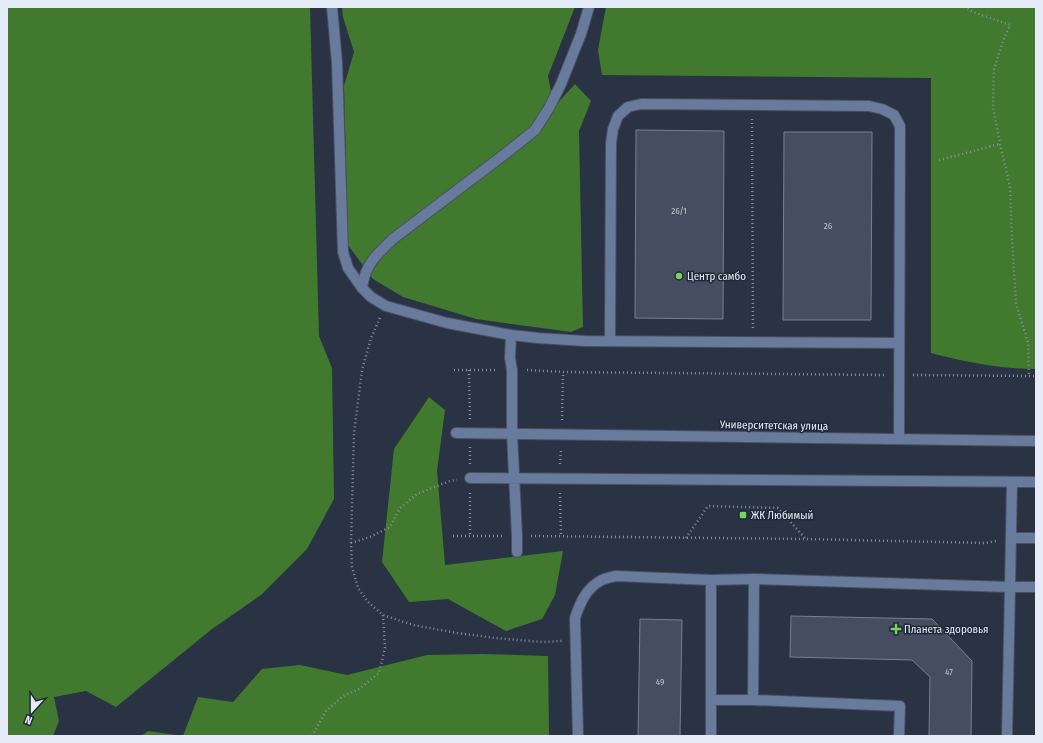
<svg xmlns="http://www.w3.org/2000/svg" width="1043" height="743" viewBox="0 0 1043 743" font-family="'Fira Sans Condensed',sans-serif">
<style>
.forest{fill:#417a2e}
.building{fill:#454e60;stroke:#768094}
.lines{fill:none;stroke-linecap:round;stroke-linejoin:round}
.minor-casing{stroke:#485160;stroke-width:12}
.path{stroke:#888f9d;stroke-width:2.5;stroke-dasharray:1 3;stroke-linecap:butt}
.minor{stroke:#697b9c;stroke-width:10}
.poi-dot{fill:#77d259;stroke:#202939;stroke-width:1.5}
.labels{text-anchor:middle;stroke-width:3;stroke-linejoin:round;paint-order:stroke}
.number-label{font-size:9px;fill:#bec4d1}
.poi-label{font-size:11px;fill:#e6ecf7;stroke:#202939;text-anchor:start}
.street-label{font-size:11px;fill:#e6ecf7;stroke:#202939}
</style>
<rect width="100%" height="100%" fill="#2a3343"/>
<!-- forest -->
<path class="forest" d="M7 7H310L319 336 332 368 334 499 307 549 261 595 212 629 116 707 86 691 54 697 59 721 53 736H7Z
M342 7H575L548 76 554 107 575 84 591 101 579 131 583 327 571 332 476 319 403 297 373 279 348 245 344 86 354 52 343 17Z
M606 7H1036V369C1001 369 965 362 931 353V78L602 75 598 50Z
M429 397 445 410 437 471 445 565 563 551 555 595 542 619 506 631 448 599 409 602 382 562 394 449Z
M482 654 548 656 549 736H141L148 731 183 736 198 697 233 702 262 669 300 665 347 675 427 655Z"/>
<!-- building -->
<path class="building" d="M636 130 724 131 723 319 635 318Z
M784 132H872L871 320H783Z
M791 616 932 619 972 661 971 736H929L930 677 912 660 790 657Z
M640 619 682 620 680 736H638Z"/>
<g class="lines">
<!-- minor casing -->
<g class="minor-casing">
<path id="minor" d="M332 7 337 63 343 252 348 268 362 288 371 297 386 306 447 323 511 335 538 338 585 341 899 343
M362 288C365 264 377 254 394 238L505 154 535 130 549 108 561 84 581 34 589 7
M511 335 510 358 512 370V433L517 536V552
M610 341 611 143 613 129 618 116 628 107 641 104 869 106 882 109 894 115 900 126 899 439
M456 433 1036 441
M470 478 1036 482
M1012 482 1010 587H1036
M1011 538H1036
M711 580V736
M711 700H753L900 706 899 736
M753 700 754 579
M578 736 575 618C580 603 586 589 600 581 605 578 611 577 616 576L711 580 754 579 1010 587 1007 736"/>
</g>
<!-- path -->
<path class="path" d="M964 7 976 13 1010 25 1003 41 994 69 993 107 1000 144 1010 187 1012 239 1016 304 1028 342 1029 376
M752 119 753 328
M939 160 1000 144
M380 318 371 338 362 370 354 433 351 543 352 567 358 588 368 602 383 615 413 625 457 633 495 638 543 642 562 641
M454 370H498
M469 370 470 420
M527 370 563 372 886 375
M913 375 1036 376
M562 420 563 372
M470 464V447
M560 464 561 449
M470 493V535
M560 493 561 537
M453 536H502
M531 536 805 539 985 543 996 541
M686 538 708 506 778 508 805 538
M351 543 370 537 390 527 400 508 417 494 450 481 457 480
M312 736 326 711 343 696 359 689 379 673 385 648 383 615"/>
<!-- minor -->
<use href="#minor" class="minor"/>
</g>
<!-- markers -->
<g class="poi-dot">
<circle cx="679" cy="276" r="4"/>
<rect x="739" y="511" width="8" height="8" rx="2"/>
<path d="M894 623h4v4h4v4h-4v4h-4v-4h-4v-4h4z"/>
</g>
<g class="labels">
<!-- number labels -->
<g class="number-label">
<text x="679" y="214">26/1</text>
<text x="828" y="229">26</text>
<text x="949" y="675">47</text>
<text x="660" y="685">49</text>
</g>
<!-- poi labels -->
<g class="poi-label">
<text x="687" y="280">Центр самбо</text>
<text x="751" y="519">ЖК Любимый</text>
<text x="904" y="633">Планета здоровья</text>
</g>
<!-- street labels -->
<g class="street-label">
<text transform="translate(774 425) rotate(1)" y="4">Университетская улица</text>
</g>
</g>
<!-- border -->
<rect width="1043" height="743" fill="none" stroke="#e6ecf7" stroke-width="16"/>
<!-- north arrow -->
<g transform="translate(32 711) rotate(201)" stroke="#202939" stroke-width="3" paint-order="stroke">
<path d="M0-3L7 15L0 10L-7 15Z" fill="#e6ecf7"/>
<text y="-6" font-size="11" font-weight="bold" text-anchor="middle" fill="#e6ecf7">N</text>
</g>
</svg>
